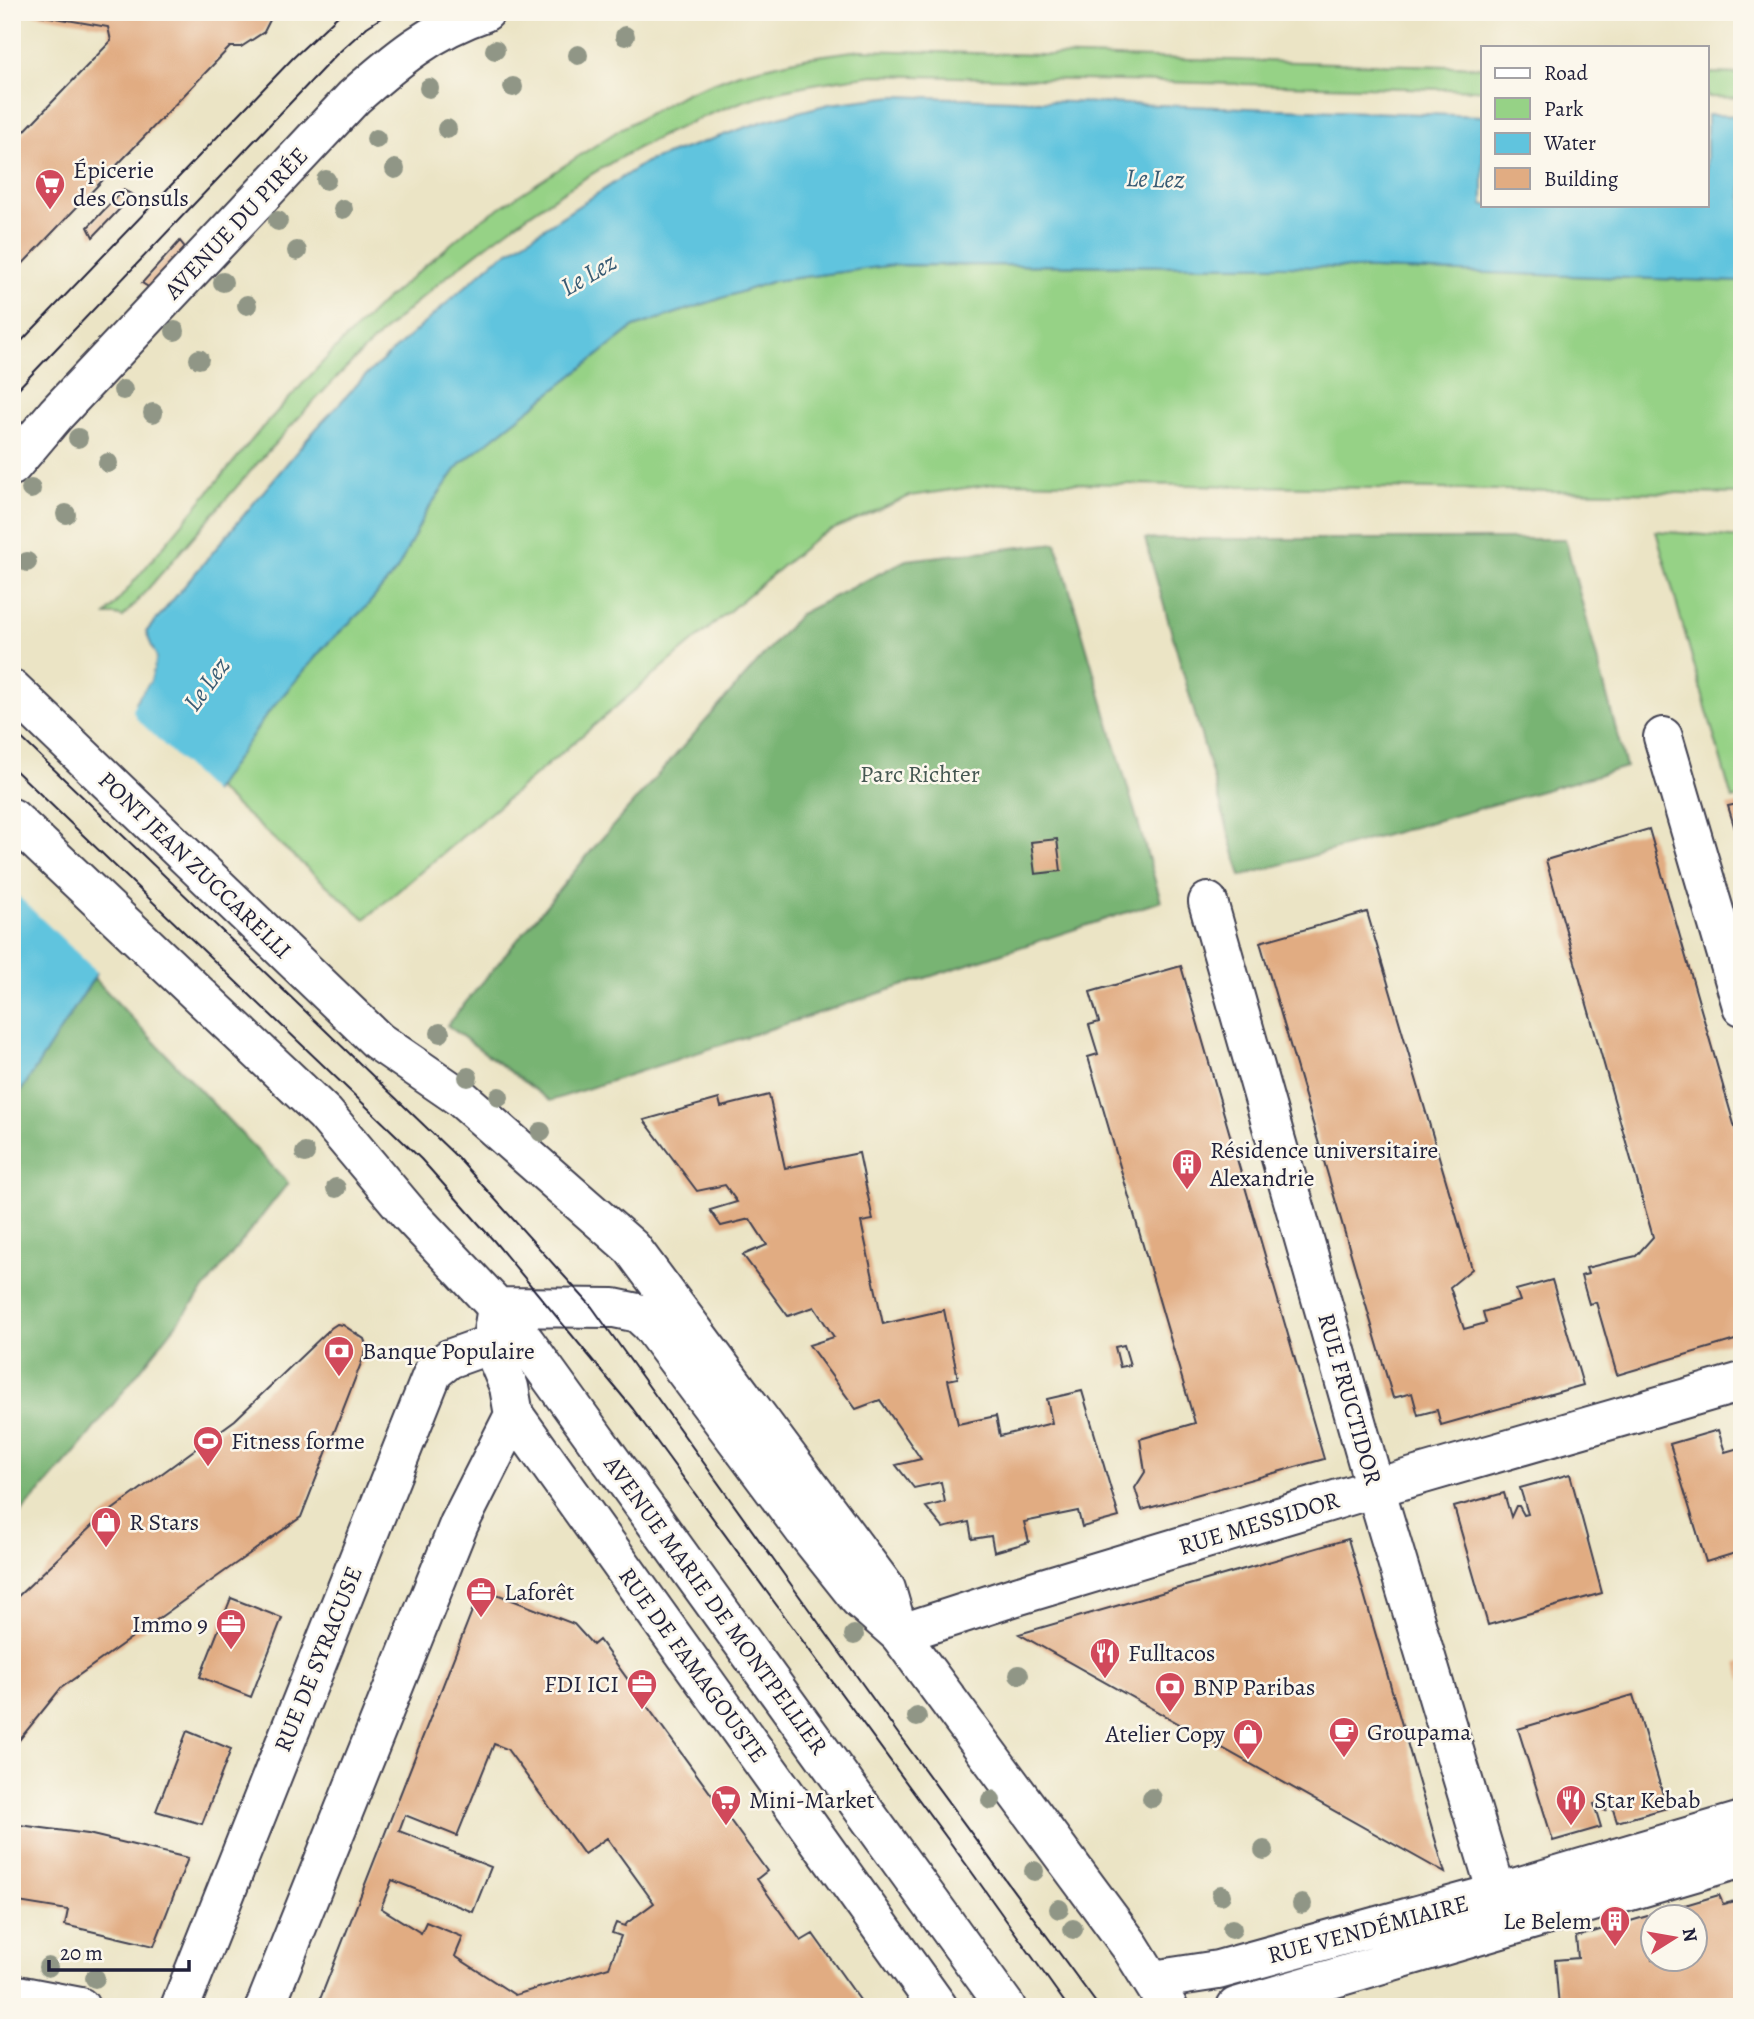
<svg xmlns="http://www.w3.org/2000/svg" width="1754" height="2019" viewBox="0 0 1754 2019" font-family="Alegreya,serif">
<style>
.green{fill:#96d286;stroke:#5c7a60;stroke-width:2}
.forest{fill:#78b473;stroke:#4d6b57;stroke-width:2}
.water{fill:#60c4de;stroke:#41738c;stroke-width:2}
.pier{fill:#ebe4c5}
.building{fill:#e1ac82;fill-rule:evenodd}
.lines{fill:none;stroke-linecap:round;stroke-linejoin:round}
.street-casing{stroke:#403f50;stroke-width:42}
.secondary-casing{stroke:#403f50;stroke-width:42}
.street{stroke:#fff;stroke-width:38}
.secondary{stroke:#fff;stroke-width:38}
.tram{stroke:#22223b;stroke-width:2}
.tree{fill:#909686}
.labels{text-anchor:middle;stroke-width:5;stroke-linejoin:round;paint-order:stroke}
.poi-label{font-size:24px;fill:#22223b;stroke:#fbf7ec;text-anchor:start}
.street-label{font-size:24px;fill:#22223b;stroke:#fbf7ec}
.park-label{font-size:24px;fill:#455752;stroke:#fbf7ec}
.water-label{font-size:26px;font-style:italic;fill:#385b74;stroke:#fbf7ec}
</style>
<rect width="100%" height="100%" fill="#fbf7ec"/>
<filter id="ink" filterUnits="userSpaceOnUse"><feTurbulence type="fractalNoise" baseFrequency=".0143" numOctaves="2"/><feDisplacementMap in="SourceGraphic" scale="14" xChannelSelector="R" yChannelSelector="G"/><feConvolveMatrix kernelMatrix="1 2 1 2 8 2 1 2 1" color-interpolation-filters="sRGB"/></filter>
<filter id="wash" filterUnits="userSpaceOnUse"><feTurbulence type="fractalNoise" baseFrequency=".00686" numOctaves="4" result="noise"/><feDisplacementMap in="SourceGraphic" scale="28" xChannelSelector="R" yChannelSelector="G"/><feGaussianBlur stdDeviation="1.57" result="paint"/><feColorMatrix in="noise" values="0 0 0 0 0 0 0 0 0 0 0 0 0 0 0 0 0 1.4 0 .05"/><feComposite in="paint" operator="in"/></filter>
<g filter="url(#wash)">
<rect width="100%" height="100%" fill="#ebe4c5"/>
<!-- green -->
<path class="green" d="M860 50 1483 67V90L874 75C830 81 786 87 744 101 599 152 454 260 346 368 268 447 197 534 123 617L116 615H106L261 429 334 350 384 301 473 225 622 128 686 93 739 73 804 58Z
M1707 73 1742 74V98L1707 97Z
M894 265 1289 266 1742 282V494L1007 482 910 496 818 536 365 919 216 788 267 714 325 646 366 607 397 570 426 512 460 464 634 327 774 281Z
M1656 531 1742 538V796L1732 799Z"/>
<!-- forest -->
<path class="forest" d="M1145 539H1565L1626 767 1241 876Z
M1056 543 1161 901 550 1101 447 1025 597 844 800 614 906 560Z
M94 978 288 1183 77 1450 12 1523V1105Z"/>
<!-- water -->
<path class="water" d="M895 96 1483 116V205H1707V115L1742 116V282L1289 266 894 265 774 281 634 327 460 464 426 512 397 570 366 607 325 646 267 714 216 788 12 1105V869L150 681 156 657 146 632 314 431 364 377 494 261 646 162 764 121 829 104Z"/>
<!-- pier -->
<path class="pier" d="M143 630 156 657 150 681 135 701 133 711 137 719 216 795 100 975 18 896 12 893V837L101 710 133 698 147 679 153 657 143 633Z"/>
<g id="blocks">
<!-- building -->
<path class="building" d="M21 12H274L264 32 241 47H230L12 275V144L111 41 108 27Z
M123 190 133 195 93 237 88 227Z
M180 241 187 250 150 288 142 283Z
M1742 803V849H1741L1728 806Z
M1649 829 1742 1152V1338L1617 1375 1596 1302 1589 1304 1581 1276 1588 1274 1586 1268 1636 1256 1653 1237 1546 860Z
M1057 839 1061 871 1035 874 1031 842Z
M1367 912 1472 1269 1450 1287 1464 1329 1486 1323 1483 1312 1520 1301 1516 1290 1552 1280 1583 1385 1441 1425 1437 1410 1418 1415 1412 1393 1393 1398 1260 942Z
M1181 966 1324 1459 1142 1510 1135 1488 1145 1472 1140 1439 1195 1423 1088 1057 1098 1054 1089 1025 1099 1022 1090 992Z
M769 1095 785 1168 859 1153 873 1220 861 1222 883 1324 944 1310 958 1378 948 1380 958 1424 996 1416 1000 1436 1052 1423 1047 1399 1082 1391 1119 1517 1082 1527 1078 1511 1024 1522 1029 1542 994 1552 991 1536 972 1539 969 1522 943 1528 926 1507 945 1502 941 1482 914 1488 896 1465 921 1459 880 1400 856 1409 809 1345 834 1337 814 1307 788 1316 743 1255 767 1245 750 1219 721 1226 710 1210 737 1202 725 1185 697 1191 644 1120 719 1099 721 1107Z
M337 1324 343 1325 364 1339 367 1348 301 1517 61 1688 12 1749V1602L97 1521 235 1420 331 1328Z
M1124 1345 1130 1365 1120 1367 1115 1347Z
M1718 1430 1725 1452 1742 1447V1551L1706 1562 1670 1444Z
M1570 1474 1602 1593 1488 1625 1454 1507 1504 1493 1511 1517 1516 1506H1519L1524 1515 1528 1514 1520 1488Z
M1348 1539 1445 1873 1019 1634Z
M481 1588 574 1624 593 1645 599 1640 767 1871 757 1879 801 1941 813 1934 865 2007H317ZM494 1744 507 1749 584 1854 607 1838 654 1903 627 1923 625 1926 616 1923 612 1933 621 1936 609 1967 515 1995 455 1956 463 1937 426 1922 421 1933 381 1908 392 1880 473 1912 491 1867 399 1831 405 1815 457 1836Z
M231 1598 282 1618 251 1697 200 1677Z
M1742 1662V1679L1741 1680 1737 1663Z
M1633 1695 1667 1808 1617 1822 1610 1800 1606 1801 1608 1807 1605 1811 1601 1808 1599 1803 1594 1804 1601 1827 1553 1841 1518 1729Z
M187 1731 231 1749 202 1824 156 1811Z
M12 1824 88 1834 188 1858 154 1946 65 1925 68 1910 12 1901Z
M1719 1895 1723 1904 1742 1899V2007H1559L1555 1960 1578 1958 1576 1937ZM1695 1917 1694 1960H1652V1918Z"/>
</g>
</g>
<g filter="url(#ink)">
<use href="#blocks" fill-opacity="0" stroke="#403f50" stroke-width="2"/>
<g class="lines">
<!-- street casing -->
<g class="street-casing">
<path id="street" d="M1663 737 1742 1006
M1208 902 1375 1488 1497 1893
M497 1307 491 1344 509 1387 514 1415 938 2007
M899 1634 1013 1597 1375 1488 1742 1382
M1153 1980 1218 1970 1497 1893 1742 1821
M12 1994 80 2007
M180 2007 433 1372 449 1359 491 1344
M265 2007 459 1524 514 1415
M1236 2007 1742 1858"/>
</g>
<!-- secondary casing -->
<g class="secondary-casing">
<path id="secondary" d="M12 466 56 414 354 97C396 60 431 30 485 12
M12 689 378 1041 461 1098 632 1248 886 1589 899 1634
M12 818 325 1114 410 1215 497 1307 526 1343 1006 2007
M497 1307 614 1308 638 1313 650 1324 804 1530 859 1599 899 1634 1130 1946 1168 2007"/>
</g>
<!-- street -->
<use href="#street" class="street"/>
<!-- secondary -->
<use href="#secondary" class="secondary"/>
<!-- tram -->
<path class="tram" d="M12 351 293 58 342 12
M12 395 336 55 367 27 390 12
M12 729 457 1157 592 1307 899 1735 1099 2007
M12 767 421 1159 494 1241 633 1409 971 1871 1068 2007"/>
</g>
<!-- trees -->
<g class="tree">
<circle cx="625" cy="36" r="10"/>
<circle cx="495" cy="50" r="10"/>
<circle cx="578" cy="55" r="10"/>
<circle cx="513" cy="87" r="10"/>
<circle cx="429" cy="88" r="10"/>
<circle cx="447" cy="129" r="10"/>
<circle cx="376" cy="139" r="10"/>
<circle cx="395" cy="169" r="10"/>
<circle cx="326" cy="180" r="10"/>
<circle cx="343" cy="209" r="10"/>
<circle cx="278" cy="221" r="10"/>
<circle cx="297" cy="251" r="10"/>
<circle cx="223" cy="282" r="10"/>
<circle cx="247" cy="305" r="10"/>
<circle cx="175" cy="331" r="10"/>
<circle cx="199" cy="359" r="10"/>
<circle cx="123" cy="390" r="10"/>
<circle cx="153" cy="413" r="10"/>
<circle cx="78" cy="438" r="10"/>
<circle cx="108" cy="463" r="10"/>
<circle cx="31" cy="489" r="10"/>
<circle cx="66" cy="514" r="10"/>
<circle cx="27" cy="562" r="10"/>
<circle cx="440" cy="1033" r="10"/>
<circle cx="468" cy="1077" r="10"/>
<circle cx="499" cy="1097" r="10"/>
<circle cx="541" cy="1132" r="10"/>
<circle cx="305" cy="1153" r="10"/>
<circle cx="336" cy="1188" r="10"/>
<circle cx="854" cy="1635" r="10"/>
<circle cx="1019" cy="1675" r="10"/>
<circle cx="917" cy="1717" r="10"/>
<circle cx="1152" cy="1798" r="10"/>
<circle cx="991" cy="1800" r="10"/>
<circle cx="1264" cy="1850" r="10"/>
<circle cx="1034" cy="1871" r="10"/>
<circle cx="1221" cy="1895" r="10"/>
<circle cx="1302" cy="1904" r="10"/>
<circle cx="1059" cy="1909" r="10"/>
<circle cx="1073" cy="1929" r="10"/>
<circle cx="1232" cy="1929" r="10"/>
<circle cx="48" cy="1967" r="10"/>
<circle cx="95" cy="1978" r="10"/>
</g>
</g>
<!-- icons -->
<defs>
<g id="supermarket-pin" transform="scale(1.575)"><path d="M0 17L-7.5 6A9.5 9.5 0 1 1 7.5 6Z" fill="#d1495b" stroke="#fbf7ec"/><path d="M-6-5.5h2.5l.6 2H6L4.5 2H-2.5L-4.4-4H-6ZM-1.5 3.2a1.3 1.3 0 1 0 .1 0ZM3 3.2a1.3 1.3 0 1 0 .1 0Z" fill="#fff"/></g>
<g id="building-pin" transform="scale(1.575)"><path d="M0 17L-7.5 6A9.5 9.5 0 1 1 7.5 6Z" fill="#d1495b" stroke="#fbf7ec"/><path d="M-4-6H4V6H1V3H-1V6H-4ZM-2.5-4.3h1.7v1.8h-1.7ZM.8-4.3h1.7v1.8H.8ZM-2.5-1h1.7V.8h-1.7ZM.8-1h1.7V.8H.8Z" fill="#fff"/></g>
<g id="bank-pin" transform="scale(1.575)"><path d="M0 17L-7.5 6A9.5 9.5 0 1 1 7.5 6Z" fill="#d1495b" stroke="#fbf7ec"/><path d="M-6-4H6V4H-6ZM0-2.3a2.3 2.3 0 1 0 0 4.6a2.3 2.3 0 1 0 0-4.6Z" fill="#fff"/></g>
<g id="stadium-pin" transform="scale(1.575)"><path d="M0 17L-7.5 6A9.5 9.5 0 1 1 7.5 6Z" fill="#d1495b" stroke="#fbf7ec"/><path d="M0-5a6.5 5 0 1 0 0 10a6.5 5 0 1 0 0-10ZM-3.5-1.8h7v3.6h-7Z" fill="#fff"/></g>
<g id="shop-pin" transform="scale(1.575)"><path d="M0 17L-7.5 6A9.5 9.5 0 1 1 7.5 6Z" fill="#d1495b" stroke="#fbf7ec"/><path d="M-5-2.5h2.3a2.7 3.5 0 0 1 5.4 0H5L5.5 6h-11ZM-1.5-2.5h3a1.5 2.3 0 0 0-3 0Z" fill="#fff"/></g>
<g id="office-pin" transform="scale(1.575)"><path d="M0 17L-7.5 6A9.5 9.5 0 1 1 7.5 6Z" fill="#d1495b" stroke="#fbf7ec"/><path d="M-6-3h4V-5.5h4V-3h4V5H-6ZM-1-4.5V-3h2v-1.5ZM-6 0V1H6V0Z" fill="#fff"/></g>
<g id="restaurant-pin" transform="scale(1.575)"><path d="M0 17L-7.5 6A9.5 9.5 0 1 1 7.5 6Z" fill="#d1495b" stroke="#fbf7ec"/><path d="M-5-6h1v4h1v-4h1v4h1v-4h1v5L-1.5 .5V6h-2V.5L-5-1ZM5-6V6H3V1.5H1.5Q1.5-4 5-6Z" fill="#fff"/></g>
<g id="cafe-pin" transform="scale(1.575)"><path d="M0 17L-7.5 6A9.5 9.5 0 1 1 7.5 6Z" fill="#d1495b" stroke="#fbf7ec"/><path d="M-5.5-4.5H6V0H3Q3 3.5 0 3.5H-2.5Q-5.5 3.5-5.5 0ZM3-3.2v2h1.7v-2ZM-6 4.5H4V6H-6Z" fill="#fff"/></g>
</defs>
<g fill-rule="evenodd">
<use href="#supermarket-pin" x="50" y="184"/>
<use href="#building-pin" x="1187" y="1164"/>
<use href="#bank-pin" x="339" y="1351"/>
<use href="#stadium-pin" x="208" y="1441"/>
<use href="#shop-pin" x="106" y="1522"/>
<use href="#office-pin" x="481" y="1592"/>
<use href="#office-pin" x="231" y="1624"/>
<use href="#restaurant-pin" x="1105" y="1653"/>
<use href="#office-pin" x="642" y="1684"/>
<use href="#bank-pin" x="1170" y="1687"/>
<use href="#cafe-pin" x="1344" y="1732"/>
<use href="#shop-pin" x="1248" y="1734"/>
<use href="#supermarket-pin" x="726" y="1800"/>
<use href="#restaurant-pin" x="1571" y="1800"/>
<use href="#building-pin" x="1615" y="1921"/>
</g>
<g class="labels">
<!-- poi labels -->
<g class="poi-label">
<text x="73" y="178">Épicerie<tspan x="73" dy="28">des Consuls</tspan></text>
<text x="1210" y="1158">Résidence universitaire<tspan x="1210" dy="28">Alexandrie</tspan></text>
<text x="362" y="1359">Banque Populaire</text>
<text x="231" y="1449">Fitness forme</text>
<text x="129" y="1530">R Stars</text>
<text x="504" y="1600">Laforêt</text>
<text x="208" y="1632" text-anchor="end">Immo 9</text>
<text x="1128" y="1661">Fulltacos</text>
<text x="619" y="1692" text-anchor="end">FDI ICI</text>
<text x="1193" y="1695">BNP Paribas</text>
<text x="1367" y="1740">Groupama</text>
<text x="1225" y="1742" text-anchor="end">Atelier Copy</text>
<text x="749" y="1808">Mini-Market</text>
<text x="1594" y="1808">Star Kebab</text>
<text x="1592" y="1929" text-anchor="end">Le Belem</text>
</g>
<!-- street labels -->
<g class="street-label">
<text transform="translate(236 223) rotate(-47)" y="8">AVENUE DU PIRÉE</text>
<text transform="translate(195 865) rotate(44)" y="8">PONT JEAN ZUCCARELLI</text>
<text transform="translate(1350 1399) rotate(74)" y="8">RUE FRUCTIDOR</text>
<text transform="translate(1259 1523) rotate(-17)" y="8">RUE MESSIDOR</text>
<text transform="translate(716 1605) rotate(54)" y="8">AVENUE MARIE DE MONTPELLIER</text>
<text transform="translate(318 1659) rotate(-68)" y="8">RUE DE SYRACUSE</text>
<text transform="translate(693 1665) rotate(54)" y="8">RUE DE FAMAGOUSTE</text>
<text transform="translate(1368 1929) rotate(-15)" y="8">RUE VENDÉMIAIRE</text>
</g>
<!-- park labels -->
<g class="park-label">
<text x="920" y="782">Parc Richter</text>
</g>
<!-- water labels -->
<g class="water-label">
<text transform="translate(1155 178) rotate(2)" y="9">Le Lez</text>
<text transform="translate(588 274) rotate(-30)" y="9">Le Lez</text>
<text transform="translate(206 684) rotate(-54)" y="9">Le Lez</text>
</g>
</g>
<!-- margin -->
<rect width="1754" height="2019" fill="none" stroke="#fbf7ec" stroke-width="42"/>
<!-- legend -->
<rect x="1481" y="46" width="228" height="161" fill="#fbf7ec" stroke="#a4a2a5" stroke-width="2"/>
<rect x="1495" y="68" width="35" height="10" fill="#ffffff" stroke="#a4a2a5" stroke-width="2"/>
<text x="1544" y="80" font-size="21" fill="#22223b">Road</text>
<rect x="1495" y="98" width="35" height="21" fill="#96d286" stroke="#a4a2a5" stroke-width="2"/>
<text x="1544" y="116" font-size="21" fill="#22223b">Park</text>
<rect x="1495" y="133" width="35" height="21" fill="#60c4de" stroke="#a4a2a5" stroke-width="2"/>
<text x="1544" y="150" font-size="21" fill="#22223b">Water</text>
<rect x="1495" y="168" width="35" height="21" fill="#e1ac82" stroke="#a4a2a5" stroke-width="2"/>
<text x="1544" y="186" font-size="21" fill="#22223b">Building</text>
<!-- north arrow -->
<g transform="translate(1674 1938) rotate(79)"><circle r="33" fill="#fbf7ec" stroke="#a4a2a5" stroke-width="2"/>
<path d="M0-5L12 26L0 18L-12 26Z" fill="#d1495b"/>
<text y="-10" font-size="19" font-weight="bold" text-anchor="middle" fill="#22223b">N</text>
</g>
<!-- scale -->
<path d="M49 1960v10h140v-10" fill="none" stroke="#22223b" stroke-width="3.5"/>
<text x="60" y="1960" font-size="21" fill="#22223b" stroke="#fbf7ec" stroke-width="5" paint-order="stroke">20 m</text>
</svg>
